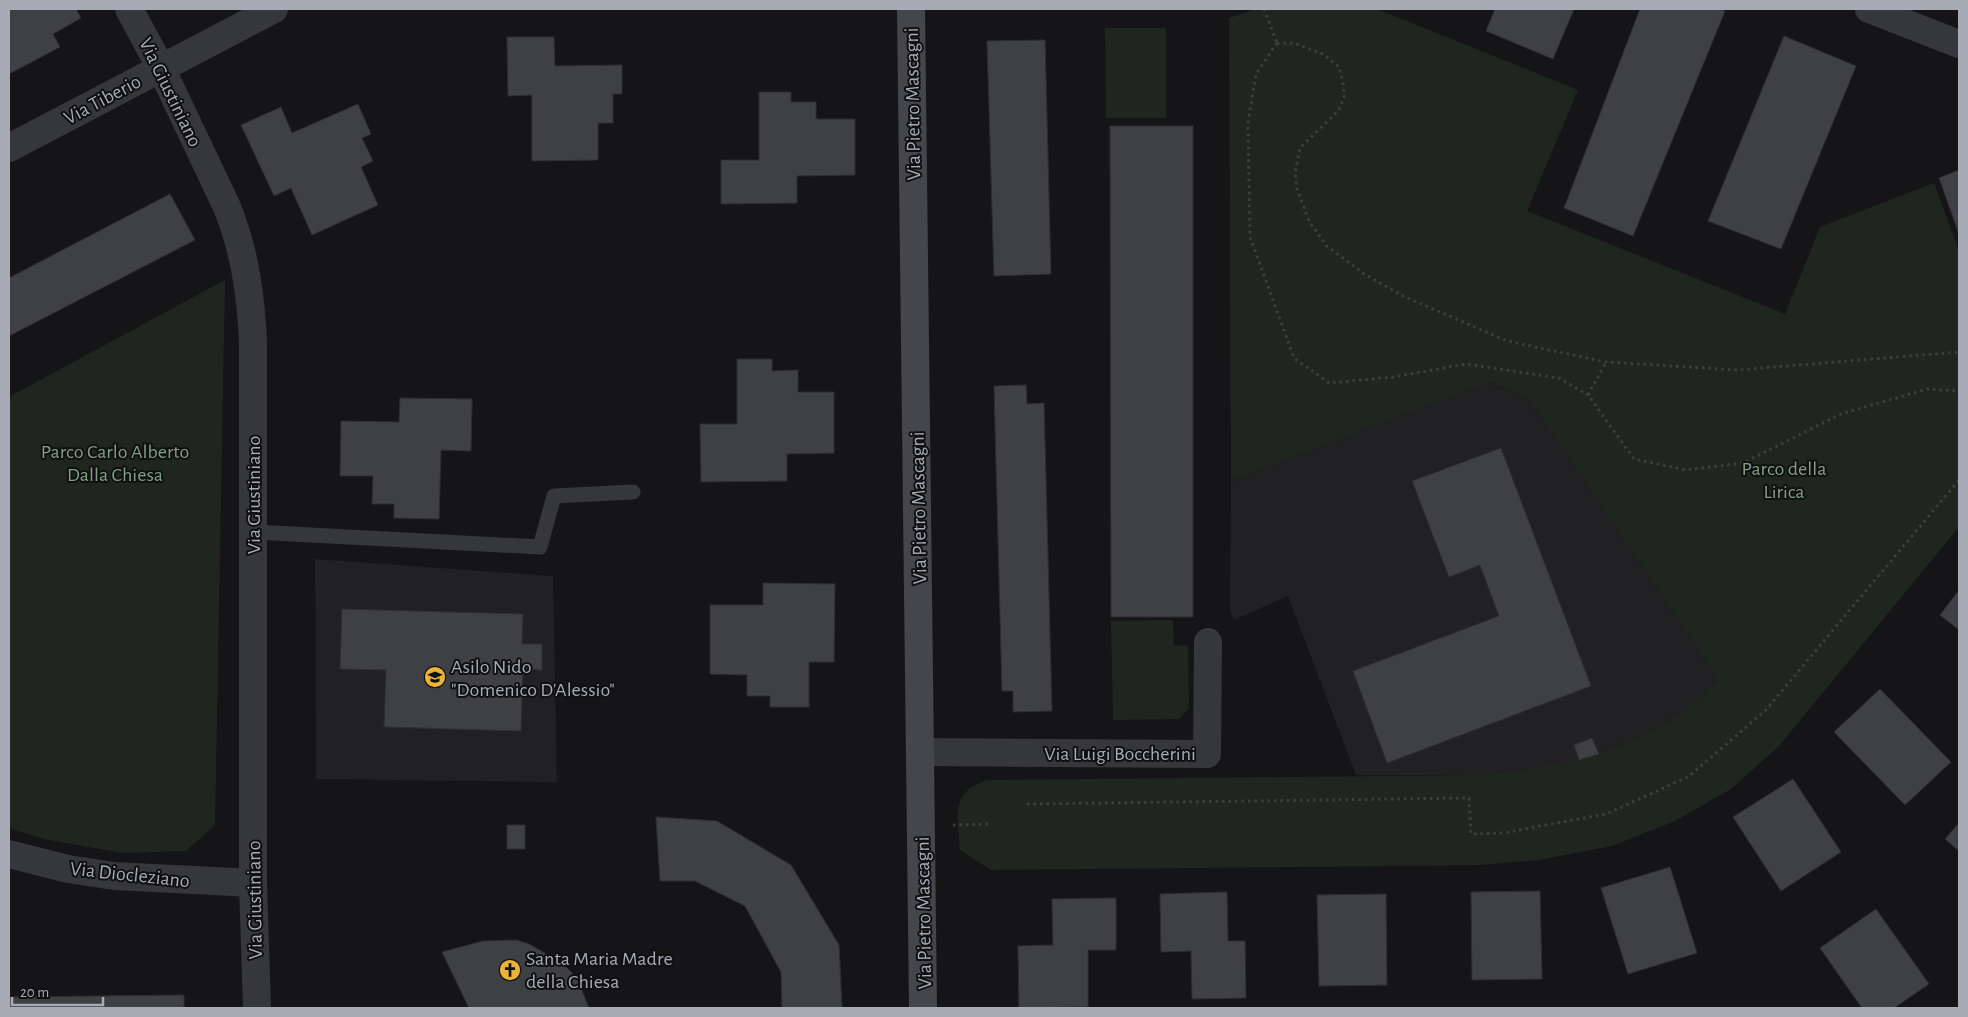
<svg xmlns="http://www.w3.org/2000/svg" width="1968" height="1017" viewBox="0 0 1968 1017" font-family="'Alegreya Sans',sans-serif">
<style>
.built{fill:#212123}
.green{fill:#1f2620}
.building{fill:#3f4044;stroke:#2f2f32}
.lines{fill:none;stroke-linecap:round;stroke-linejoin:round}
.path{stroke:#3c3e42;stroke-width:3;stroke-dasharray:2.5 4;stroke-linecap:butt}
.lane{stroke:#36373b;stroke-width:15}
.street{stroke:#36373b;stroke-width:28}
.secondary{stroke:#44464b;stroke-width:28}
.labels{text-anchor:middle;stroke-width:4;stroke-linejoin:round;paint-order:stroke}
.street-label{font-size:20px;fill:#a7abb6;stroke:#101012}
.park-label{font-size:20px;fill:#7fa182;stroke:#101012}
.poi-label{font-size:20px;fill:#a7abb6;stroke:#101012;text-anchor:start}
</style>
<rect width="100%" height="100%" fill="#151517"/>
<!-- built -->
<path class="built" d="M1488 382 1529 399 1718 679 1684 711 1649 732 1599 754 1579 760 1535 768 1482 775H1356L1288 596 1234 620 1230 612 1231 481Z
M315 559 553 576 557 782 316 779Z"/>
<!-- green -->
<path class="green" d="M1256 9H1377L1578 90 1527 211 1785 314 1820 227 1934 183 1959 251V527L1779 746 1731 789 1675 821 1612 846 1539 860 1480 865 991 870 960 850C959 831 952 803 969 789 974 785 982 782 987 780L1482 775 1535 768 1599 754 1649 732 1684 711 1718 679 1529 399 1489 382 1231 481 1229 18Z
M1166 28V118H1106L1105 28Z
M225 280 215 825 186 851 123 853 44 839 9 828V397Z
M1173 620 1174 645 1188 646 1189 708 1179 719 1113 720 1111 621Z"/>
<!-- building -->
<path class="building" d="M9 9H76L81 18 53 34 60 47 9 74Z
M1495 9H1574L1553 59 1486 31Z
M1640 9H1718L1725 11 1633 236 1564 208Z
M1784 36 1856 66 1781 249 1708 221Z
M507 37H554L555 66 622 65V94H613V123H598V160L532 161V95L508 96Z
M1045 40 1051 274 994 276 987 41Z
M759 92H791V102H816V119H855V175L797 176V203L721 204V160H759Z
M358 104 371 134 362 138 373 161 361 167 378 205 312 235 291 188 274 196 241 125 281 107 292 133Z
M1110 126H1193V617H1111Z
M1959 170V234L1939 178Z
M170 194 195 240 9 336V278Z
M737 359H772V371L798 370V392H834V453L787 454V481L701 482 700 424H737Z
M1026 385 1027 404 1044 403 1052 711 1013 712V691H1002L994 386Z
M400 398 472 399 471 451 441 450 439 519 394 518V504H372L373 476H340L341 421 399 422Z
M1501 448 1591 686 1387 763 1353 671 1499 616 1480 565 1449 577 1412 481Z
M763 583 835 584 834 662H809V707H770V696H747V675L710 674V605H763Z
M1959 590V630L1940 615Z
M342 609 523 614 522 644H542V670L523 669 521 731 384 727 386 670 340 669Z
M1880 689 1951 762 1905 805 1834 732Z
M1592 738 1599 754 1579 760 1574 745Z
M1793 779 1841 852 1781 891 1733 817Z
M656 817 717 821 791 865 839 945 842 1008H782L781 972 745 906 695 881H660Z
M1959 823V851L1945 839Z
M507 825H525V849H507Z
M1670 867 1697 953 1628 974 1601 888Z
M1540 891 1542 979 1472 980 1471 892Z
M1227 892 1228 941H1245L1246 998 1192 999 1191 951 1161 952 1160 894Z
M1386 894 1387 985 1319 986 1317 895Z
M1116 898V950H1088V1007L1019 1008 1018 946 1053 945 1052 899Z
M1876 909 1929 984 1894 1008H1862L1820 948Z
M516 940 529 944 562 963 577 978 589 1008H469L442 952 483 941Z
M184 995V1008H9V997Z"/>
<g class="lines">
<!-- path -->
<path class="path" d="M1264 9 1277 43
M1277 43 1256 74 1248 123 1250 237 1294 358 1329 383 1393 377 1466 364 1559 378 1588 395 1634 459 1686 470 1743 463 1841 414 1927 389 1959 391
M1277 43H1294L1323 54 1339 67 1343 82 1344 97 1339 110 1300 148 1295 173 1297 189 1309 221 1327 246 1364 274 1405 297 1507 341 1606 362 1737 370 1959 352
M1588 395 1606 362
M1027 804 1469 798 1471 834 1503 833 1606 814 1688 777 1765 711 1959 480
M953 825 991 824"/>
<!-- lane -->
<path class="lane" d="M253 532 540 547 554 496 633 492"/>
<!-- street -->
<path class="street" d="M129 9 161 68 227 207C245 252 251 296 253 343V883L257 1008
M1869 9 1959 44
M9 148 274 9
M921 752 1207 754 1208 642
M9 854 68 869 114 876 253 883"/>
<!-- secondary -->
<path class="secondary" d="M911 9 923 1008"/>
</g>
<!-- icons -->
<defs>
<g id="school-disc" transform="scale(1.125)"><circle r="9.5" fill="#ebb338" stroke="#101012"/><path d="M0-5L7-2L0 1L-7-2ZM-4 1L0 2.5L4 1V4Q0 6-4 4Z" fill="#111"/></g>
<g id="church-disc" transform="scale(1.125)"><circle r="9.5" fill="#ebb338" stroke="#101012"/><path d="M-1.2-6h2.4v3.5h3.3v2.4h-3.3V6h-2.4V-.1h-3.3v-2.4h3.3Z" fill="#111"/></g>
</defs>
<g fill-rule="evenodd">
<use href="#school-disc" x="435" y="677"/>
<use href="#church-disc" x="510" y="970"/>
</g>
<g class="labels">
<!-- street labels -->
<g class="street-label">
<text transform="translate(171 92) rotate(64)" y="7">Via Giustiniano</text>
<text transform="translate(102 99) rotate(-28)" y="7">Via Tiberio</text>
<text transform="translate(912 104) rotate(-91)" y="7">Via Pietro Mascagni</text>
<text transform="translate(253 495) rotate(-90)" y="7">Via Giustiniano</text>
<text transform="translate(918 508) rotate(-91)" y="7">Via Pietro Mascagni</text>
<text x="1120" y="760">Via Luigi Boccherini</text>
<text transform="translate(130 874) rotate(6)" y="7">Via Diocleziano</text>
<text transform="translate(254 900) rotate(-91)" y="7">Via Giustiniano</text>
<text transform="translate(923 913) rotate(-91)" y="7">Via Pietro Mascagni</text>
</g>
<!-- park labels -->
<g class="park-label">
<text x="115" y="458">Parco Carlo Alberto<tspan x="115" dy="23">Dalla Chiesa</tspan></text>
<text x="1784" y="475">Parco della<tspan x="1784" dy="23">Lirica</tspan></text>
</g>
<!-- poi labels -->
<g class="poi-label">
<text x="451" y="673">Asilo Nido<tspan x="451" dy="23">"Domenico D'Alessio"</tspan></text>
<text x="526" y="965">Santa Maria Madre<tspan x="526" dy="23">della Chiesa</tspan></text>
</g>
</g>
<!-- border -->
<rect width="1968" height="1017" fill="none" stroke="#a7abb6" stroke-width="20"/>
<!-- scale -->
<path d="M12 997v8h91v-8" fill="none" stroke="#a7abb6" stroke-width="2.5"/>
<text x="20" y="997" font-size="15" fill="#a7abb6" stroke="#101012" stroke-width="4" paint-order="stroke">20 m</text>
</svg>
